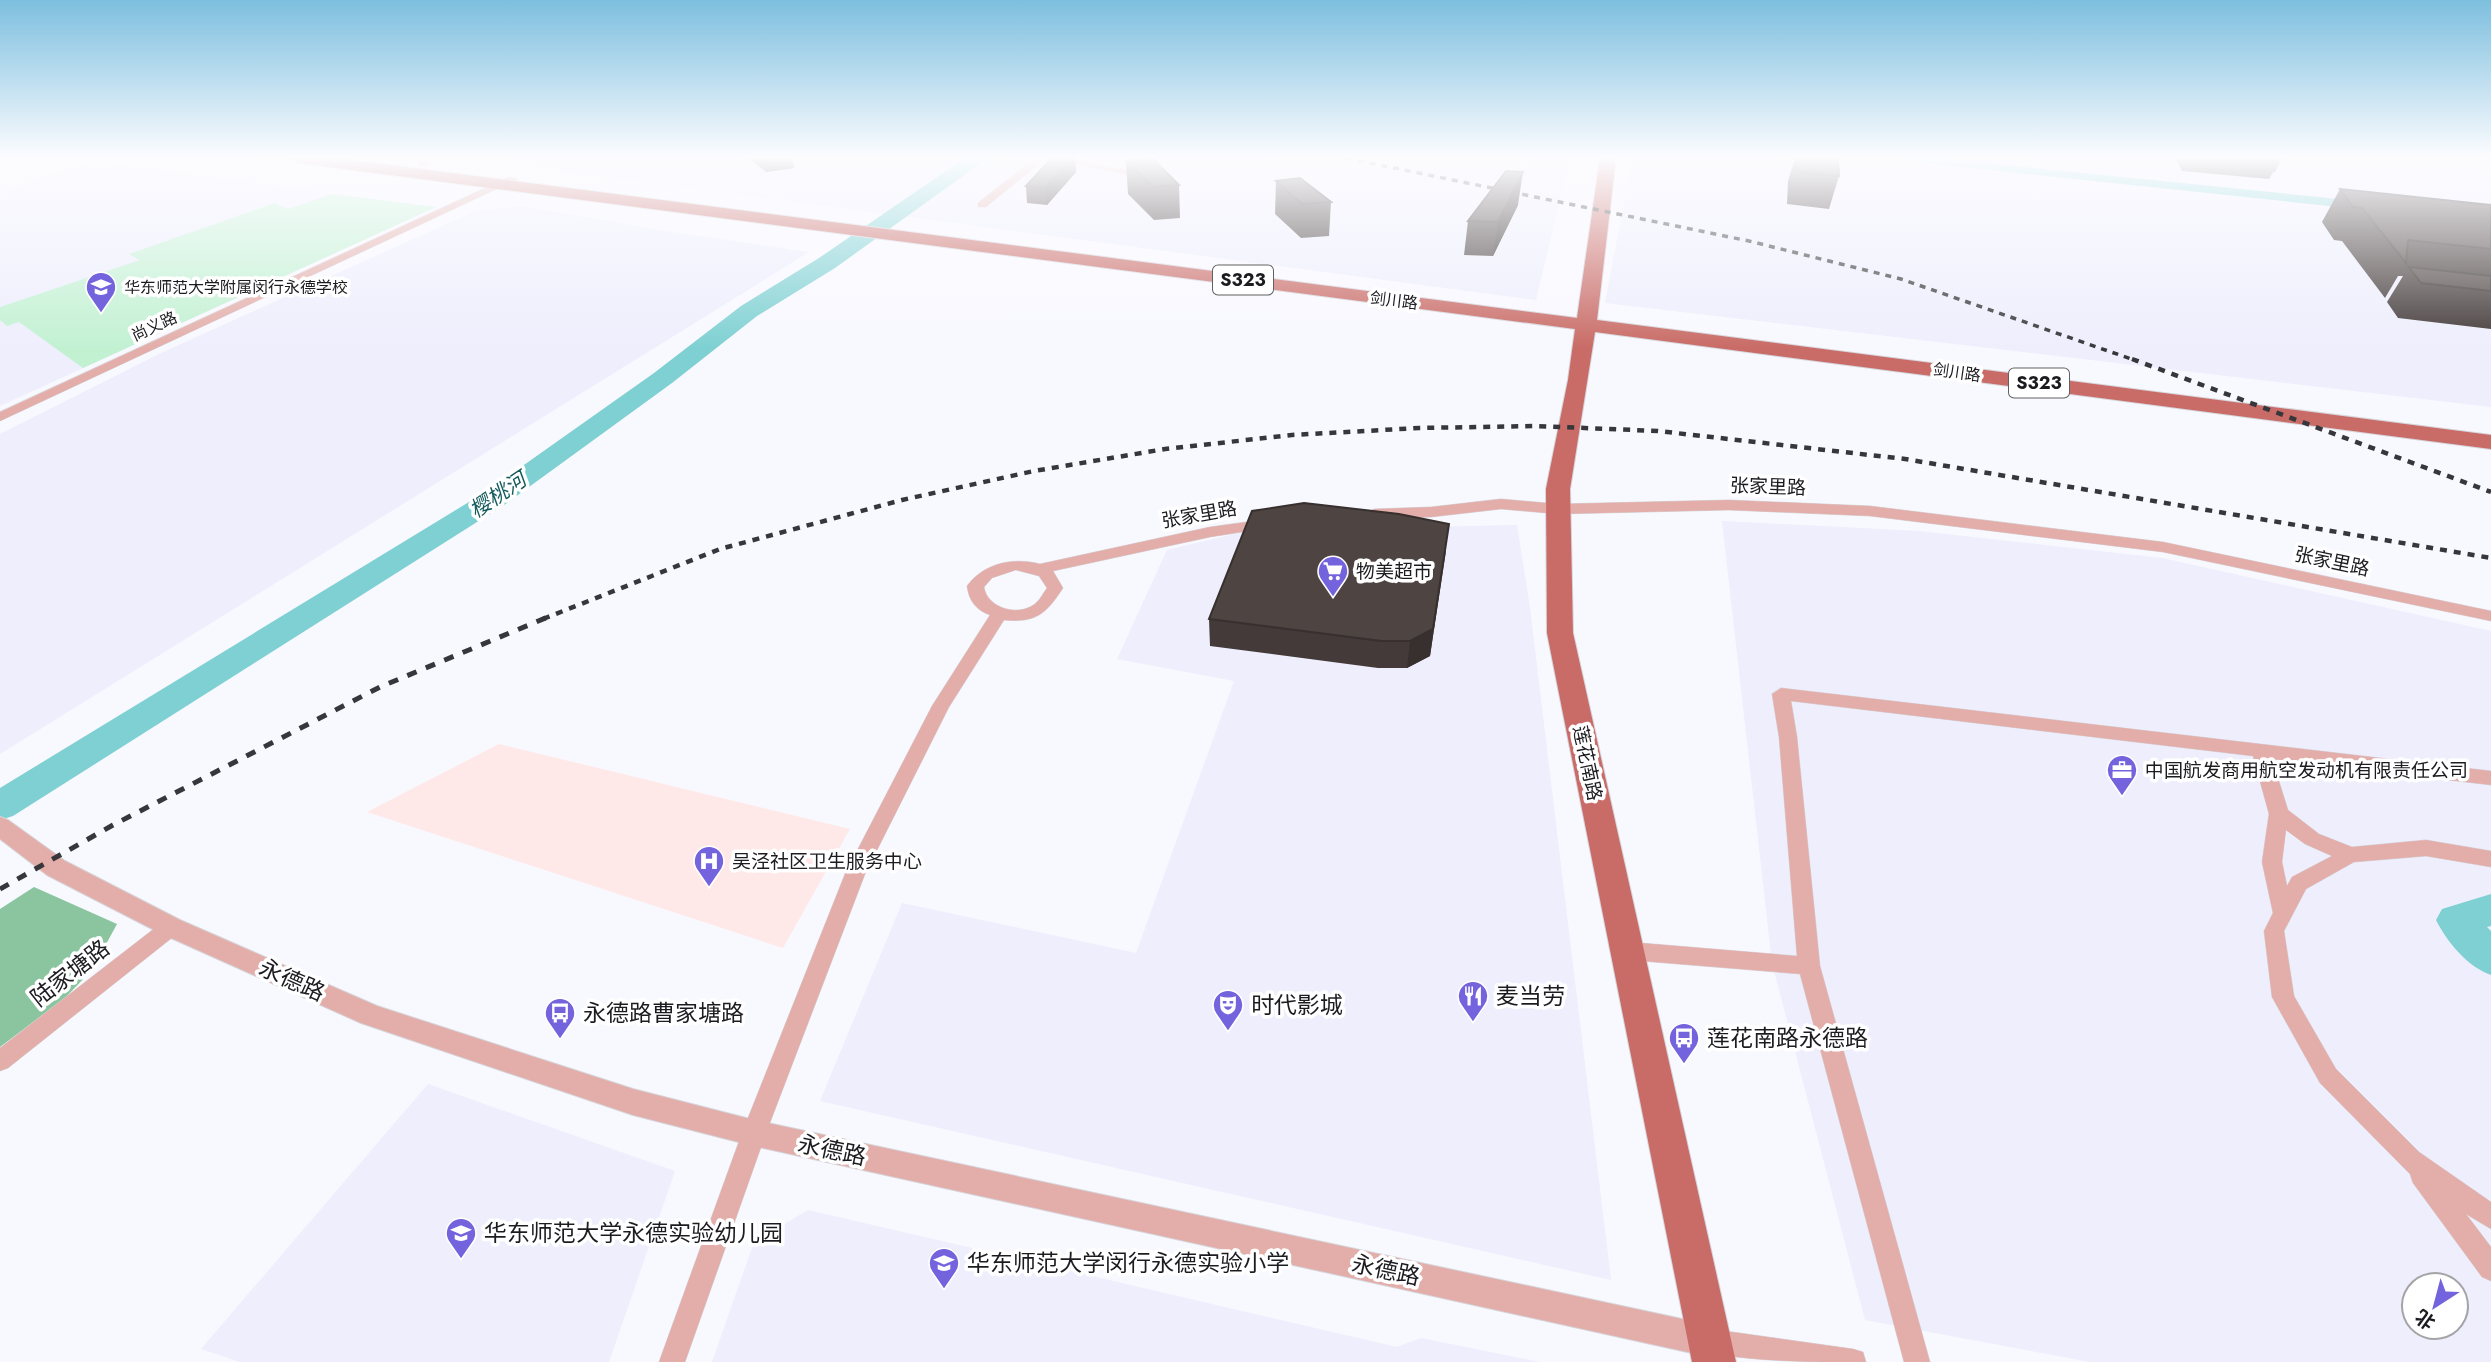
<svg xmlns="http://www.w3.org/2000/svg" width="2491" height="1362" viewBox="0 0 2491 1362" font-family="Jost,'Noto Sans SC',sans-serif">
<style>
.built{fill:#eeeefd;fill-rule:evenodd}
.medical{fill:#ffe9e8}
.green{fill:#c2f1d2}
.forest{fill:#8bc5a0}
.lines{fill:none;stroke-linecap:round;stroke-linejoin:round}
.canal{fill:#7ed0d2;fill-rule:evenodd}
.river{fill:#7ed0d2;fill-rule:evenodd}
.minor-casing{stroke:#d5d5db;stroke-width:1}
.tertiary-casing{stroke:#d5d5db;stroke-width:2}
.primary-casing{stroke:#d5d5db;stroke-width:2}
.minor{fill:#e3aea9;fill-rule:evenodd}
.tertiary{fill:#e3aea9;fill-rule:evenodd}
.primary{fill:#c96b66;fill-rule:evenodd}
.rail-far2{stroke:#37373b;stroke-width:3.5;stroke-dasharray:6 6;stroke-linecap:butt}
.rail-far1{stroke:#37373b;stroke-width:4.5;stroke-dasharray:7 7;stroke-linecap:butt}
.rail{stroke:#37373b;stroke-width:5;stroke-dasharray:10 10;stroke-linecap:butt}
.wall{fill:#433a39}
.shaded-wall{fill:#37302e}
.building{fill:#4e4442;stroke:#37302e;stroke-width:2}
.labels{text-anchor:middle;stroke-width:7;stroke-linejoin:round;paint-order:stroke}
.far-poi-label{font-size:16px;fill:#1c1c20;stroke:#fff;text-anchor:start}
.far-street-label{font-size:16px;fill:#1c1c20;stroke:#fff}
.shield{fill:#fff;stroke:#606063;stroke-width:2}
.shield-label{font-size:18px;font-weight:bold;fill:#1c1c20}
.street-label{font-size:19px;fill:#1c1c20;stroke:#fff}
.poi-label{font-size:19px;fill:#1c1c20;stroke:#fff;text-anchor:start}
.water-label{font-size:21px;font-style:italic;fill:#145b5d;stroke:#fff}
.near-street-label{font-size:23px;fill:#1c1c20;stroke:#fff}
.near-poi-label{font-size:23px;fill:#1c1c20;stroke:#fff;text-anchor:start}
</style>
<rect width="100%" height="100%" fill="#f8f8ff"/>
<!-- built -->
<path class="built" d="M461 158H1570L1536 300Z
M1632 158H2491V407L1605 303Z
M91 160 281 187 436 207 0 406V193Z
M523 206 660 230 809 252 0 754V434L161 353 477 210Z
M1722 521 1918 531 2162 558 2491 631V1362H2090L1865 1320 1772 963ZM2414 1285H2456V1327H2414Z
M1517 525 1530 608 1611 1280 820 1101 902 903 1136 953 1234 681 1117 659 1167 550 1247 531Z
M428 1084 675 1171 609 1362H240L201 1349Z
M808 1210 1397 1347 1421 1338 1540 1362H712L754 1242Z"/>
<!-- medical -->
<path class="medical" d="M499 744 850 829 783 948 367 812Z"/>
<!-- green -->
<path class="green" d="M333 194 436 207 83 368 19 322 7 326 0 320V307L140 260 129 254 275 203 288 209Z"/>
<!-- forest -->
<path class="forest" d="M34 887 117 924 92 970 64 999 0 1047V909Z"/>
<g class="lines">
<!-- canal -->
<path class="canal" d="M1898 158H1937L2358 201 2364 205 2358 209 1904 161Z"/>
<!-- river -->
<path class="river" d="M965 158H988L835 268 757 316 672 383 507 503 13 816 0 820V788L487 491 654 373 741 306 819 258Z
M2491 894V926L2487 927 2491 931V975C2468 967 2447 942 2436 920L2442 909Z"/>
<!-- minor casing -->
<g class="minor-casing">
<path id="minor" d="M426 158H439L427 166H419V162Z
M1035 158H1068L1154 176 1149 179 1046 158 986 207H978V203Z
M509 177 518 179 0 421V412Z
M1501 499 1558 504 1729 500 1870 506 2163 542 2491 611V621L2163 552 1870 516 1729 510 1558 514 1501 509 1431 517 1374 519 1366 514 1374 509 1431 507Z
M1269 519 1274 521 1277 524 1274 527 1210 537 1053 571 1063 588C1046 614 1036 623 1004 620L949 707 865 874 766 1133 685 1362H659L742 1133 845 874 932 706 990 615C976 610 969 601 967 586 984 563 1013 557 1040 564L1210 527ZM1016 570 1039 576 1047 588C1044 592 1041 598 1037 602 1021 618 987 609 984 587L992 578Z
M1781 688 2491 771V785L2272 759 2288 810 2319 834 2352 847 2426 840 2491 851V867L2426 856 2354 862 2306 889 2284 931 2294 996 2336 1069 2419 1152 2491 1202V1229L2466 1214 2491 1247V1281L2482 1277 2413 1183 2410 1174 2320 1083 2272 997 2264 931 2273 913 2262 862 2269 814 2253 756 1791 701 1797 737 1820 966 1930 1362H1904L1800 974 1629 960 1621 957 1618 951 1621 945 1629 942 1797 956 1779 737 1772 694ZM2286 830 2305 844 2332 856 2292 877 2287 886 2282 862Z
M171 918 178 921 181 927 178 933 8 1068 0 1071V1048L164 921Z
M1711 1329 1853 1349 1863 1352 1866 1362C1817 1362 1747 1362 1702 1351L1698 1342 1702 1333Z"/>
</g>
<!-- tertiary casing -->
<g class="tertiary-casing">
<path id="tertiary" d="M0 817 8 820 65 861 180 920 377 1006 633 1089 754 1120 1710 1325 1721 1330 1726 1341 1721 1352 1710 1357 754 1146 633 1115 361 1023 162 934 47 875 0 839Z"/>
</g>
<!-- primary casing -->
<g class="primary-casing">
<path id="primary" d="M290 158H336L1577 318 1600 158H1616L1597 320 2491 435V449L1595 332 1570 489 1573 633 1736 1362H1692L1547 633 1546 489 1568 380 1575 329 298 163Z"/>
</g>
<!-- minor -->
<use href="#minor" class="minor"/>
<!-- tertiary -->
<use href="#tertiary" class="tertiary"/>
<!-- primary -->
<use href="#primary" class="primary"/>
<!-- rail-far2 -->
<path class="rail-far2" d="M1346 158 1749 241 1901 279 2137 361"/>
<!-- rail-far1 -->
<path class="rail-far1" d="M2132 359 2491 492
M543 619 720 549 902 500 1034 471 1165 449 1292 435 1419 428 1536 426 1658 431 1905 459 2491 558"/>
<!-- rail -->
<path class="rail" d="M0 889 113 825 380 687 548 617"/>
</g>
<!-- wall -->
<path class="wall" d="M748 158H792L794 168 766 172Z
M1052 158H1075L1076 172 1047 205 1027 203 1026 186Z
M1795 158H1838L1839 176 1829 209 1787 204 1788 181Z
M2173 158H2282L2275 172H2273L2269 179 2182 171 2175 158Z
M1126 161 1179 185 1180 218 1154 220 1128 194Z
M1276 181 1331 202 1329 236 1301 238 1275 214Z
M2340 189 2491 205V329L2398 318 2387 302 2403 276H2398L2385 298 2342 241 2334 240 2322 222Z
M1518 205 1493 256 1464 255 1468 221Z
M1446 551 1430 656 1407 668H1378L1210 646 1209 619Z"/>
<!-- shaded-wall -->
<path class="shaded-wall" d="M763 158H792L794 168 766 172Z
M1072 158H1075L1076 172 1047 205 1045 188Z
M1523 172 1518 205 1493 256 1498 222Z
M1449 524 1430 656 1407 668 1410 641Z"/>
<!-- building -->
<path class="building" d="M1052 158H1072L1045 188 1026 186Z
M1147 158H1152L1179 185 1153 187 1126 161Z
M1797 158H1838L1839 176 1796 171Z
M1506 171 1523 172 1498 222 1468 221Z
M1300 178 1331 202 1302 204 1276 181Z
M2340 189 2491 205V249L2408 240 2406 263 2362 208 2353 207Z
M2409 267 2491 276V291L2421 283Z
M1304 503 1399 514 1449 524 1433 629 1410 641H1381L1209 619 1252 511Z"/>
<!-- sky -->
<linearGradient id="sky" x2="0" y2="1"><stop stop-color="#7dbfdf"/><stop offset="0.45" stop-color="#fcfcff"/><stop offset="1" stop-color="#fcfcff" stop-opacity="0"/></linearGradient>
<rect width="2491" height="349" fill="url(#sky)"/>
<!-- icons -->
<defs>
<g id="school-pin" transform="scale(1.575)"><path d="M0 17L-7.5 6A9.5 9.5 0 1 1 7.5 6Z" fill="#7363dd" stroke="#fff"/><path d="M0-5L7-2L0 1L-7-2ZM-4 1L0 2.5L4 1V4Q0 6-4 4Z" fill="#fff"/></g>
<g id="supermarket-pin" transform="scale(1.575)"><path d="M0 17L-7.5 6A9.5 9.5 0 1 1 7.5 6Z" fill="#7363dd" stroke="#fff"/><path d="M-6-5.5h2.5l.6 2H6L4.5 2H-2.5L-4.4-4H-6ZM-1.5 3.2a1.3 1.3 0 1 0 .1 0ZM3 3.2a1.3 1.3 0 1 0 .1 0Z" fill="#fff"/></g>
<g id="office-pin" transform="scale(1.575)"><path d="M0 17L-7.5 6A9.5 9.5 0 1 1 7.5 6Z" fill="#7363dd" stroke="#fff"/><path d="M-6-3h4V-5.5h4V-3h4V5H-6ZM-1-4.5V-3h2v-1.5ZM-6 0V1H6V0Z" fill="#fff"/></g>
<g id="hospital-pin" transform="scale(1.575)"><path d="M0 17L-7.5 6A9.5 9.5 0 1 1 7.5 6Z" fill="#7363dd" stroke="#fff"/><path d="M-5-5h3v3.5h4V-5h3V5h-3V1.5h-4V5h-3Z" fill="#fff"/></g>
<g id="restaurant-pin" transform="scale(1.575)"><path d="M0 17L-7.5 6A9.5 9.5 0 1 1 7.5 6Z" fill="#7363dd" stroke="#fff"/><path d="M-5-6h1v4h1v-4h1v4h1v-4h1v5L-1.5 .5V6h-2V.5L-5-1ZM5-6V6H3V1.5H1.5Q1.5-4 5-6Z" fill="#fff"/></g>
<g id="theatre-pin" transform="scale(1.575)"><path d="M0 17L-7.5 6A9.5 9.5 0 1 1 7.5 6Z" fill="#7363dd" stroke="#fff"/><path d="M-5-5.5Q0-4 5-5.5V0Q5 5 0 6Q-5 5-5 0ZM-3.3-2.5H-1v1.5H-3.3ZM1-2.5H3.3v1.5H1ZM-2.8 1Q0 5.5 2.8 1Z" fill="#fff"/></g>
<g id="bus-pin" transform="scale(1.575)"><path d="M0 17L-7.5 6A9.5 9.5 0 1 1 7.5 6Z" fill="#7363dd" stroke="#fff"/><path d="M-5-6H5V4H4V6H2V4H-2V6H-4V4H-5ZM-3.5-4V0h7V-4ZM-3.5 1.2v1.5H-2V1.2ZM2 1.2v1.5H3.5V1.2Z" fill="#fff"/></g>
</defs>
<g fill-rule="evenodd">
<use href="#school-pin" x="101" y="287"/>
<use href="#supermarket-pin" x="1333" y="571"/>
<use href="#office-pin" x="2122" y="770"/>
<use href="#hospital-pin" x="709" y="861"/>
<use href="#restaurant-pin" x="1473" y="996"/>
<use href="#theatre-pin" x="1228" y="1005"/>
<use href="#bus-pin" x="560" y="1013"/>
<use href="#bus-pin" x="1684" y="1038"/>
<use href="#school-pin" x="461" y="1233"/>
<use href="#school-pin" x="944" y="1263"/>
</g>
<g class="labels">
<!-- far-poi labels -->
<g class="far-poi-label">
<text x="124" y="293">华东师范大学附属闵行永德学校</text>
</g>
<!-- far-street labels -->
<g class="far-street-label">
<text transform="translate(1394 300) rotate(7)" y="6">剑川路</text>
<text transform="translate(154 326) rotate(-25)" y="6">尚义路</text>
<text transform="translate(1957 372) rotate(8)" y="6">剑川路</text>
</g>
<!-- shield labels -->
<g class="shield">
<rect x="1213" y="265.5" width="60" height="29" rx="5"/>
<rect x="2009" y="368.5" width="60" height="29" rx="5"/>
</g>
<g class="shield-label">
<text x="1243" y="286">S323</text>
<text x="2039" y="389">S323</text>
</g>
<!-- street labels -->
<g class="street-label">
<text transform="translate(1768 486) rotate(2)" y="7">张家里路</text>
<text transform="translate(1199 514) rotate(-10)" y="7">张家里路</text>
<text transform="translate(2332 561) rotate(12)" y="7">张家里路</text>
<text transform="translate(1588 763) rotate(78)" y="7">莲花南路</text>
</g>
<!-- poi labels -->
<g class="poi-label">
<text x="1356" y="578">物美超市</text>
<text x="2145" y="777">中国航发商用航空发动机有限责任公司</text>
<text x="732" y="868">吴泾社区卫生服务中心</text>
</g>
<!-- water labels -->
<g class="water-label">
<text transform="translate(498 495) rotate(-34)" y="7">樱桃河</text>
</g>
<!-- near-street labels -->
<g class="near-street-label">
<text transform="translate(70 973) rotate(-38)" y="8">陆家塘路</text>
<text transform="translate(292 980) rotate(24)" y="8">永德路</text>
<text transform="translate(832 1150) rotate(12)" y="8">永德路</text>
<text transform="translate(1386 1270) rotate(12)" y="8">永德路</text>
</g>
<!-- near-poi labels -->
<g class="near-poi-label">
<text x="1496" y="1004">麦当劳</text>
<text x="1251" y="1013">时代影城</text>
<text x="583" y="1021">永德路曹家塘路</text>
<text x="1707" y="1046">莲花南路永德路</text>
<text x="484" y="1241">华东师范大学永德实验幼儿园</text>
<text x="967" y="1271">华东师范大学闵行永德实验小学</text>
</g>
</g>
<!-- north arrow -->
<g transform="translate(2435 1306) rotate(216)"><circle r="33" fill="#ffffff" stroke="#a4a4a6" stroke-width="2"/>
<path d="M0-5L12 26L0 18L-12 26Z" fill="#7363dd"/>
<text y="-10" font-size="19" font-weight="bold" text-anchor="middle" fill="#1c1c20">北</text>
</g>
</svg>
